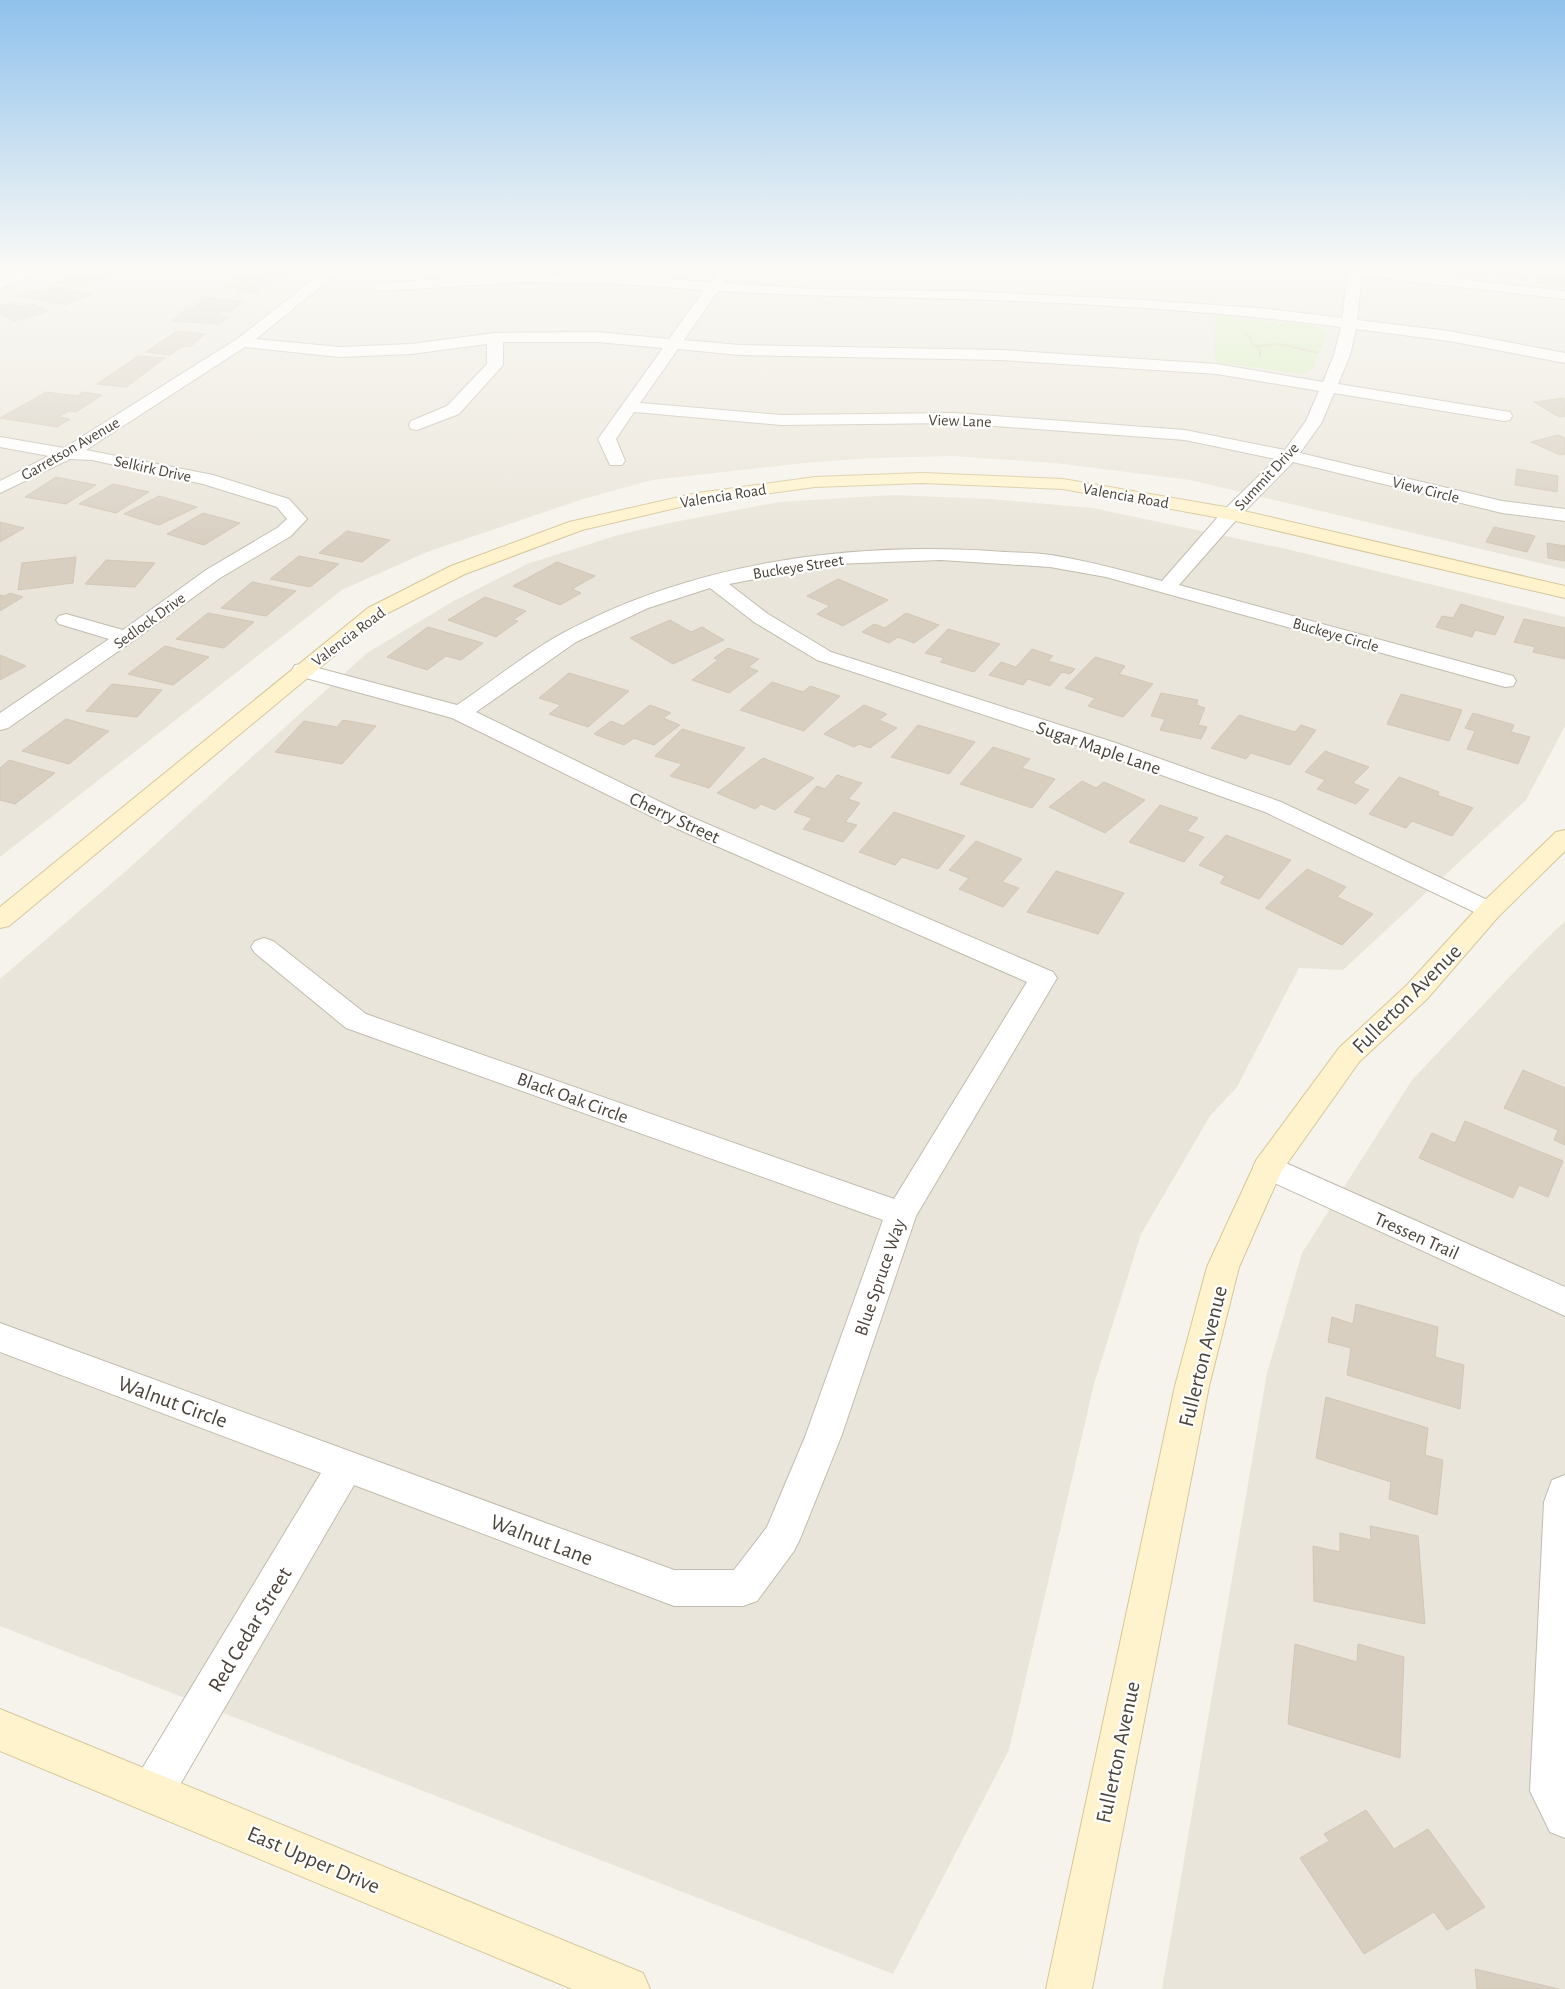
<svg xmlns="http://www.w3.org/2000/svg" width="1565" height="1989" viewBox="0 0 1565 1989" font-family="'Alegreya Sans',sans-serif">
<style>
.residential{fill:#eae5da}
.green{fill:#d2eab5}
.building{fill:#d8cfc1;stroke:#d3c7b4}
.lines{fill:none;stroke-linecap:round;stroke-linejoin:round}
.street-casing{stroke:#c2bbae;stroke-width:2}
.secondary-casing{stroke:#d6c79b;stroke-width:2}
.path{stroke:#c4b79f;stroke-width:2;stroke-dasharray:1 1;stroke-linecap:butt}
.street{fill:#fff;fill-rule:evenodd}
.secondary{fill:#fff3cd;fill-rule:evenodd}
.labels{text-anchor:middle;stroke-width:4.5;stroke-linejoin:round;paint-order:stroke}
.far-street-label{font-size:16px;fill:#4b4439;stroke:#fff}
.street-label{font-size:19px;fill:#4b4439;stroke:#fff}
.near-street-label{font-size:22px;fill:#4b4439;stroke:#fff}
</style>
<rect width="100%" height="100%" fill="#f6f3ec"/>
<!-- residential -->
<path class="residential" d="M0 269H1542L1565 271V569L1190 480 1055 463 952 456 873 458 804 463 652 480 583 499 427 552 342 590 0 857Z
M892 495 991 499 1093 508 1282 548 1565 617V726L1526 800 1343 970 1299 968 1237 1087 1210 1116 1141 1234 1094 1384 1009 1750 893 1974 0 1626V979L127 870 367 653 452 602 527 564 618 535 674 522 779 502Z
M1565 921V1989H1162L1267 1373 1302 1253 1412 1080 1535 950Z"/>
<!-- green -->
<path class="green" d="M1215 316 1316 326 1323 329 1327 333 1313 369 1303 374 1215 362Z"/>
<!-- building -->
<path class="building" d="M82 269H139L128 274Z
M246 269H274L292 270 284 276 273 275 266 280H272L255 293 237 291 241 288 220 286Z
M1461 269H1489V277L1461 274Z
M1496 269 1528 272 1527 280 1494 276Z
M74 272 111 276 103 281 97 280 85 287 54 283Z
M1536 273 1565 277V287L1536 283Z
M55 286 92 294 66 305 18 296 31 290 42 292Z
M204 298 243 301 230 312 223 311 217 317H228L219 324 171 321 187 308H193Z
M11 303 21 307 33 304 48 311 14 321 0 314V306Z
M177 331 205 334 190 347 183 346 170 355 146 352Z
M138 356 165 358 126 387 97 384Z
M46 392 77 396 83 392 102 395 76 412 69 411 58 417 70 419 57 427 0 418Z
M1564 398 1565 416 1559 417 1534 402Z
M1558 435 1565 438V454L1560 455 1531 442Z
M1517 469 1558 476 1557 492 1515 485Z
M56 477 96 485 66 504 25 497Z
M113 484 149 492 116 513 79 504Z
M159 496 197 507 159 525 124 514Z
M203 513 240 523 204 545 167 534Z
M0 522 24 528 0 542Z
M1494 527 1535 536 1527 552 1486 542Z
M347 531 390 540 362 562 319 553Z
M1547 543 1565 546V561L1548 558Z
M299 556 339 564 310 587 270 579Z
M76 557 73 583 18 590 22 563Z
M106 560 155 563 135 587 85 584Z
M557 562 595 576 572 589 581 593 560 605 513 586Z
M838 579 888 600 843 626 817 614 830 606 807 596Z
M252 582 296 591 266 616 221 608Z
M10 593 23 597 0 611V595L5 596Z
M485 597 526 611 513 620 518 621 496 637 448 620Z
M1461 604 1504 617 1495 635 1475 630 1472 637 1436 627 1442 616 1453 618Z
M208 613 254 622 224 648 176 639Z
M906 613 939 625 914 643 898 637 889 643 862 632 874 624 885 628Z
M1524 619 1565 628V659L1533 652 1535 647 1514 642Z
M670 620 691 632 702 627 724 640 673 664 630 638Z
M428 627 483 643 461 660 446 656 427 670 387 657Z
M948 629 1000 644 974 672 940 662 944 658 925 653Z
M165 646 209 657 173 685 128 674Z
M728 648 759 659 748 667 758 671 729 693 692 680 718 660 714 658Z
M1032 649 1053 656 1048 661 1075 669 1070 674 1062 672 1050 686 1028 679 1023 685 989 675 1001 662 1016 667Z
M0 655 26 666 0 680Z
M1095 657 1125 666 1119 674 1153 684 1123 717 1088 706 1095 698 1065 688Z
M569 673 629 691 588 727 549 714 561 705 539 698Z
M772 682 803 692 810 686 840 696 804 731 740 710Z
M112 684 162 690 137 717 86 711Z
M1161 693 1198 700 1196 705 1205 708 1198 725 1207 727 1201 739 1160 730 1165 719 1151 716Z
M1401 694 1462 710 1449 741 1387 724Z
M650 705 671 713 663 718 680 725 654 745 634 738 624 745 594 734 611 721 623 726Z
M864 705 887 714 879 720 897 728 870 748 859 744 854 747 824 734Z
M1473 713 1514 725 1511 732 1530 737 1518 764 1467 749 1475 731 1465 728Z
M1239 715 1295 732 1301 725 1316 730 1290 765 1251 753 1246 759 1211 748Z
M66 719 109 731 69 764 22 751Z
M343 720 376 726 342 764 275 752 304 721 337 727Z
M918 725 975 742 949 774 891 757Z
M682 729 745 748 709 788 670 776 682 764 655 756Z
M993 747 1030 759 1022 768 1055 779 1032 808 960 784Z
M1325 751 1369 767 1353 783 1369 790 1356 804 1317 789 1325 780 1305 772Z
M763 758 814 778 775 810 761 804 755 809 717 793Z
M9 760 55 773 15 804 0 800V768Z
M837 775 862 783 848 799 860 803 845 822 857 825 843 842 803 829 812 818 794 812 817 786 825 789Z
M1399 777 1439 792 1437 795 1473 808 1452 836 1412 821 1406 828 1369 814Z
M1082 781 1096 788 1104 782 1145 800 1105 833 1049 807Z
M1160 805 1198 818 1187 831 1204 837 1184 862 1129 842Z
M894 812 965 836 938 869 902 857 895 865 859 852Z
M1226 835 1291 860 1259 899 1220 883 1225 876 1199 865Z
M976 841 1022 859 1002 882 1019 888 1003 907 959 889 969 878 949 870Z
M1307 869 1346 887 1337 897 1373 914 1342 945 1265 908Z
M1056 871 1124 893 1098 934 1027 912Z
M1523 1070 1565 1088V1145L1554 1140 1558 1130 1504 1108Z
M1465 1121 1563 1161 1548 1197 1519 1185 1513 1198 1419 1158 1432 1133 1455 1143Z
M1356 1304 1438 1327 1435 1357 1464 1365 1460 1409 1347 1375 1351 1348 1328 1342 1332 1317 1353 1324Z
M1326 1397 1428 1428 1425 1455 1443 1460 1437 1515 1389 1499 1391 1482 1316 1458Z
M1370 1526 1418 1536 1425 1624 1314 1601 1313 1546 1340 1552V1533L1371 1540Z
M1295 1644 1357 1662 1358 1644 1404 1657 1400 1758 1288 1724Z
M1366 1810 1394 1849 1428 1829 1485 1907 1447 1930 1434 1912 1364 1954 1300 1858 1329 1841 1324 1834Z
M1475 1969 1559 1989H1477Z"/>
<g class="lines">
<!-- street casing -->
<g class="street-casing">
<path id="street" d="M25 269H43L41 272 0 289V280Z
M327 269H342L256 339 340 347 411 344 495 333 597 332 669 339 704 290 621 284 525 282 379 291 372 287 379 283 525 274 621 276 710 282 718 270 723 269 730 273 723 283 813 289 961 291 1127 299 1259 308 1342 318 1348 275 1329 272 1327 269H1367L1565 291V299L1362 276 1357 320 1449 331 1565 353V363L1449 341 1356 329 1350 355 1338 384 1504 411 1510 412 1512 416 1510 420 1504 421 1334 393 1322 422 1300 453 1502 501 1565 509V521L1502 513 1293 462 1238 518 1179 585 1513 676 1516 681 1513 686 1505 687 1106 577 1050 567 941 560 834 564 729 584 768 614 831 652 1113 742 1281 802 1498 905 1502 911 1498 917 1489 919 1265 812 1097 752 817 660 754 622 710 588 648 608 576 642 476 712 691 817 1053 972 1057 978 916 1216 841 1437 800 1539 794 1551 757 1601 743 1606H674L354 1485 167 1807 152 1813 137 1807 131 1792 137 1777 321 1473 0 1352V1323L674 1570H734L767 1527 805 1437 883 1220 346 1028 255 953 251 947 255 941 264 938 273 941 366 1014 894 1199 1027 982 673 827 452 718 295 675 292 670 295 665 303 664 457 705C490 683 528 652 563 633 693 563 846 542 991 551 1011 553 1032 552 1051 555 1089 561 1125 571 1162 581L1224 510 1276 459 1185 440 954 423 781 425 634 412 616 439 625 461 622 465H610L598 439 663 348 597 342H503V365L459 414 417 430 411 429 409 425 411 421 447 406 487 364V344L411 354 340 357 245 347 86 450 213 475 289 499 307 519 291 536 220 578 133 641 8 728 0 730V713L109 639 59 624 56 620 59 616 66 614 123 630 206 570 277 528 287 519 277 507 203 484 92 460 70 459 0 493V481L49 456 0 447V437L64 448 237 339ZM718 291C799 296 879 297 960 299 1087 303 1215 311 1341 327L1334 355 1323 382 1217 364 1001 350 739 345 684 340ZM678 349 739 355 1001 360 1217 374 1319 391 1306 421 1285 450 1185 430 954 413 781 415 640 403Z
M1268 1155 1565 1287V1316L1257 1175 1253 1167 1257 1159Z
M1565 1475V1838L1550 1832 1530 1791 1544 1502 1552 1480Z"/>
</g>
<!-- secondary casing -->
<g class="secondary-casing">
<path id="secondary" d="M922 473 1063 479 1231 508 1565 586V598L1231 520 1063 489 922 483 815 487 697 503 582 530 465 574 382 616 9 926 0 928V907L368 608 451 566 569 522 697 493 815 477Z
M1565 830V851L1498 917 1427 999 1359 1062 1281 1172 1239 1267 1209 1386 1092 1989H1046L1175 1386 1207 1267 1257 1159 1339 1048 1407 985 1480 905 1556 832Z
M0 1709 643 1973 650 1989H572L0 1751Z"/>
</g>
<!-- path -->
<path class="path" d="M1245 333 1250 337 1252 344 1260 349V355
M1256 346 1280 344 1319 353"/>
<!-- street -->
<use href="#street" class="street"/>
<!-- secondary -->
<use href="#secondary" class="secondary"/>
</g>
<!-- sky -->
<linearGradient id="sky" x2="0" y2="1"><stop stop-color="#8fc1ec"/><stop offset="0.49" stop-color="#fbfaf6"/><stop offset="1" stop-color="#fbfaf6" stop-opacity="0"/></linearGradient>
<rect width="1565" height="547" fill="url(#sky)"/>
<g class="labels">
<!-- far-street labels -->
<g class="far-street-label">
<text transform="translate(960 420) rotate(2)" y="6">View Lane</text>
<text transform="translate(70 448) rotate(-30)" y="6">Garretson Avenue</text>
<text transform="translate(153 468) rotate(12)" y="6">Selkirk Drive</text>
<text transform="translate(1266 476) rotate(-47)" y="6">Summit Drive</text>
<text transform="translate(1426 489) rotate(14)" y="6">View Circle</text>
<text transform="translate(723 495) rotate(-9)" y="6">Valencia Road</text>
<text transform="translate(1126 495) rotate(10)" y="6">Valencia Road</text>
<text transform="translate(798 566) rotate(-9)" y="6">Buckeye Street</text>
<text transform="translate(149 620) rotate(-36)" y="6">Sedlock Drive</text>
<text transform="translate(1336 634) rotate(16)" y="6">Buckeye Circle</text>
<text transform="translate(348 636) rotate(-37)" y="6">Valencia Road</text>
</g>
<!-- street labels -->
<g class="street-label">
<text transform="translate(1099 747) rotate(19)" y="7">Sugar Maple Lane</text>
<text transform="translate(675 817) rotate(25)" y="7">Cherry Street</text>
<text transform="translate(573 1097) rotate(20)" y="7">Black Oak Circle</text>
<text transform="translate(1417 1235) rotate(24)" y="7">Tressen Trail</text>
<text transform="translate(879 1277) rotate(-71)" y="7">Blue Spruce Way</text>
</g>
<!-- near-street labels -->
<g class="near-street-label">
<text transform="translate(1406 998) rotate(-45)" y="8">Fullerton Avenue</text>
<text transform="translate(1202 1356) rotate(-76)" y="8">Fullerton Avenue</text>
<text transform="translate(173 1401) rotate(20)" y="8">Walnut Circle</text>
<text transform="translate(542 1539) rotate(21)" y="8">Walnut Lane</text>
<text transform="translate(249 1629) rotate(-59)" y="8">Red Cedar Street</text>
<text transform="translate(1117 1752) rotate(-78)" y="8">Fullerton Avenue</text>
<text transform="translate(314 1859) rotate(23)" y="8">East Upper Drive</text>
</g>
</g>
</svg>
